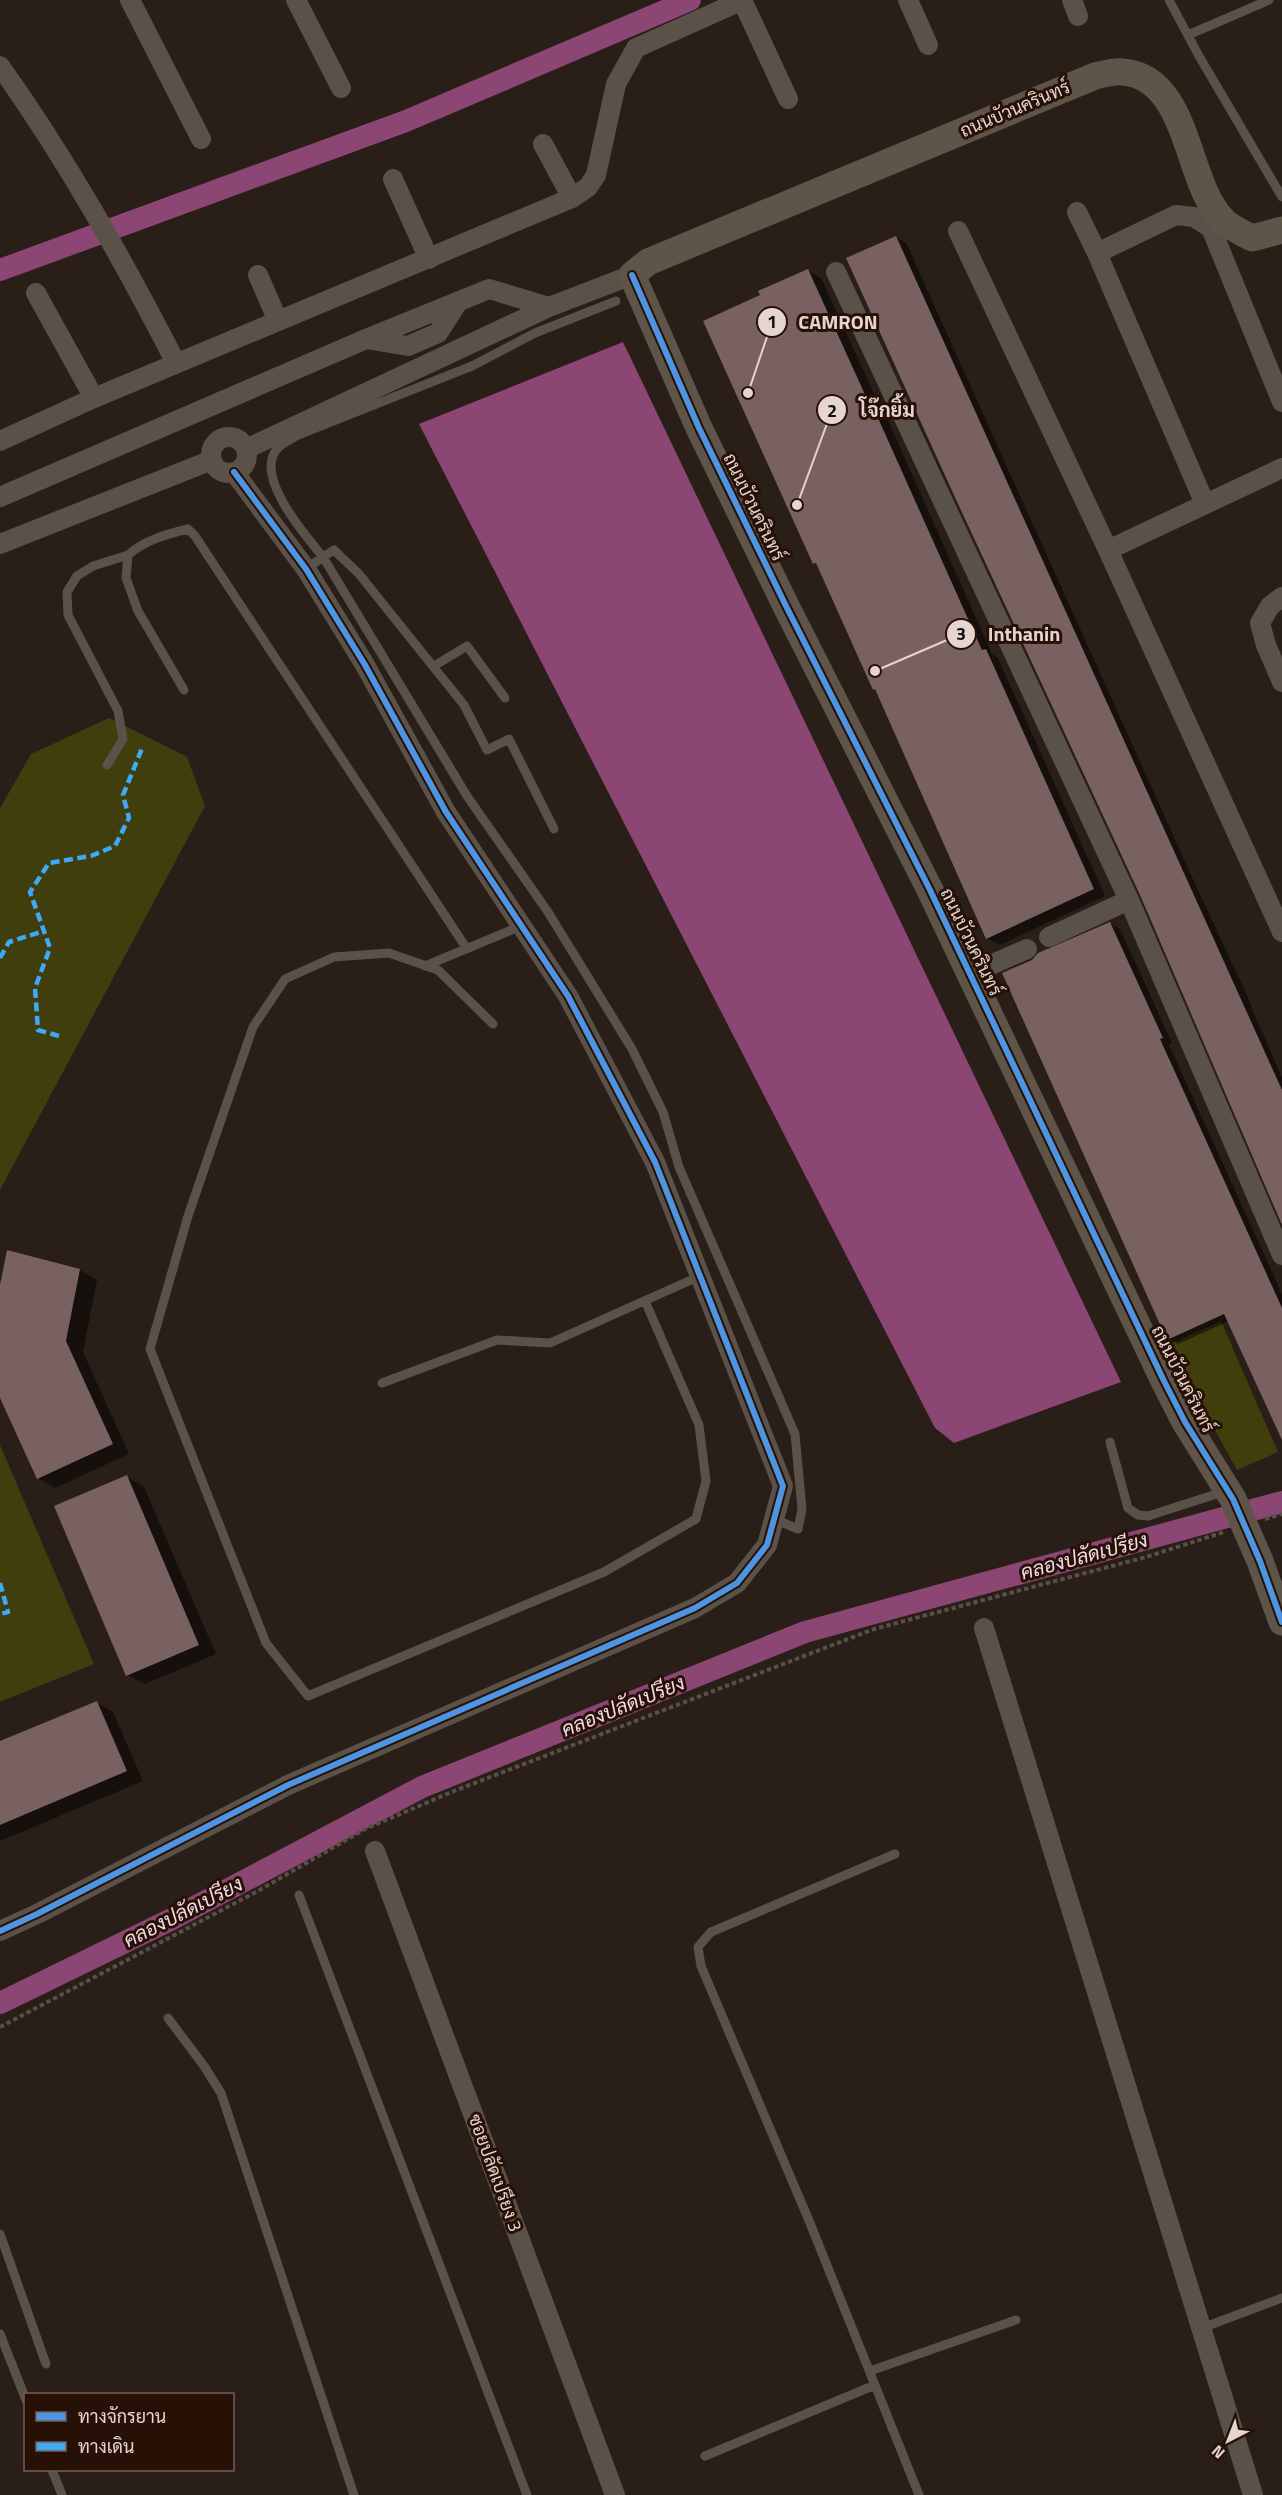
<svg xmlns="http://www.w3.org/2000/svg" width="1282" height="2495" viewBox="0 0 1282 2495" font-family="'Titillium Web',Sarabun,sans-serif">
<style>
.green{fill:#3f3e0c}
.water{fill:#8c4673}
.shadow{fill:#0007}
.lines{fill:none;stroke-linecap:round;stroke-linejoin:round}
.canal{stroke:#8c4673;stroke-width:22}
.building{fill:#786160}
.path{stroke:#585048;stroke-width:4;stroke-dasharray:4.5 3;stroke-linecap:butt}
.lane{stroke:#5a5248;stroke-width:9}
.street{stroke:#5a5248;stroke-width:20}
.secondary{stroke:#5e5448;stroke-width:27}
.quiet{stroke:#3fa9f5;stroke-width:4.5;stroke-dasharray:9 4.5;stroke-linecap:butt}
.cycleway-casing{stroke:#271107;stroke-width:10}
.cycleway{stroke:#4d94e3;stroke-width:6}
.labels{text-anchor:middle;stroke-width:6;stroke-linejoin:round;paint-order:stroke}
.street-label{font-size:18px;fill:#e5d5ce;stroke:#271107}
.water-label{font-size:20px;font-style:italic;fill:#f2dbe8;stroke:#271107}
.leader{fill:none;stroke:#e5d5ce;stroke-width:2}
.callout-dot{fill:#e5d5ce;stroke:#271107;stroke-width:2}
.mark-label{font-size:18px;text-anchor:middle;font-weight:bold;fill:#111}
.callout-label{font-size:20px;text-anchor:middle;font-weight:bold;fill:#e5d5ce;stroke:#271107;stroke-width:6;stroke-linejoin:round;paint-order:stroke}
</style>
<rect width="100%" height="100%" fill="#291e18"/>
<!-- green -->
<path class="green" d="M109 718 187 757 205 806 0 1190V808L31 754Z
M1221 1321 1278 1452 1237 1470 1168 1345Z
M0 1445 94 1664 0 1702Z"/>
<!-- water -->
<path class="water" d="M623 342 1121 1382 954 1443 935 1428 419 424Z"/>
<!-- shadow -->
<path class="shadow" d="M896 237 906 243 1197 888 1252 1006 1251 1007 1282 1077V1221Z
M808 271 821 278 879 405 882 407 992 654 998 658 1105 896 1000 945 987 938 878 691 874 688 762 296Z
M1110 924 1120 929 1172 1043 1169 1045 1282 1294V1436L1229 1321 1178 1344 1168 1339Z
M9 1252 80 1270 97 1280 83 1352 129 1454 55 1488 38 1478 0 1395V1292Z
M127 1477 144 1487 216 1654 145 1684 127 1675Z
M96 1702 113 1712 143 1781 0 1841V1743Z"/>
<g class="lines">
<!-- canal -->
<path class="canal" d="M0 270 406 121 690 0
M0 2003 172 1919 422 1787 805 1632 1282 1502"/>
</g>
<!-- building -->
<path class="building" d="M896 236 1282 1090V1225L1140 895 959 506 846 258Z
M808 269 867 399 869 398 982 650 986 649 1094 889 986 939 875 689 873 690 816 563 813 564 703 321 760 295 758 291Z
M1110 922 1163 1038 1160 1039 1282 1308V1440L1224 1314 1167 1340 1002 973 1032 960 1038 953Z
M7 1250 80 1269 66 1341 113 1444 37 1479 0 1398V1285Z
M127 1475 199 1645 126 1676 54 1506Z
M97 1701 127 1771 0 1825V1741Z"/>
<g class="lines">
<!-- path -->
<path class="path" d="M1265 1519 1282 1514
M0 2027 258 1891 365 1829 454 1791 874 1629 1146 1557 1224 1532"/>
<!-- lane -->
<path class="lane" d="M1169 0 1199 56 1282 197
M1188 35 1269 0
M306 569 323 557 467 796 548 912 632 1049 663 1112 679 1167 795 1434 802 1509 798 1529 774 1519
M434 666 467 646 505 698
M184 690 138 611 126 578 128 555C145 540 167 534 188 529L195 536 467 949
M107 765 123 739 118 711 68 615 67 592 77 576 93 566 128 555
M554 829 509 739 487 750 464 705 359 574 334 550 323 557C306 536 252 475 278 448 283 443 292 439 298 435L472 366 535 333 616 301
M425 966 521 926
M493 1024 438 970 389 953 334 957 285 979 253 1027 188 1216 150 1349 266 1643 308 1696 604 1572 696 1519 706 1481 699 1425 645 1301
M382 1383 497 1340 550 1343 700 1276
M1110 1442 1128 1508 1138 1515 1148 1516 1226 1491
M895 1854 711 1932 698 1947 701 1966 810 2223 919 2495
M299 1895 527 2495
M168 2018 204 2066 221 2093 354 2495
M0 2234 46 2364
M1202 2328 1282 2298
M0 2334 26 2400
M870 2371 1016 2320
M705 2456 875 2385
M52 2470 62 2495"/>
<!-- street -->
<path class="street" d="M130 0 201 139
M296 0 341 88
M742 0 788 99
M908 0 928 45
M1072 0 1078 16
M0 66C67 160 123 260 176 363
M543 144 572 198
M393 179 429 259
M1077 212 1097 253 1205 504
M958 231 1108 550 1282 932
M1097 253 1176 215 1194 217 1211 228 1282 402
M836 272 1129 900 1282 1255
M258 275 278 321
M36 293 94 398
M366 339 408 346 438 333 458 302
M211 455a18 18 0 1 1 36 0a18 18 0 1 1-36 0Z
M0 441 94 398 572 198 588 187 596 175 616 84 636 48 743 0
M246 449 549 307 632 275
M0 497 366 339 489 289 549 307
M0 544 212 460
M1108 550 1282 468
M1282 597 1270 606 1260 623 1266 645 1282 682
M1049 937 1129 900
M970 974 1027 949
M984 1628 1253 2495
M375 1851 615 2495
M0 1931 37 1914 288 1785 695 1608 737 1583 767 1545 783 1486 655 1162 568 996 446 812 365 665 306 569 234 472"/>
<!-- secondary -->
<path class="secondary" d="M1282 230 1252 238C1243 233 1231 228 1224 221 1185 185 1191 78 1123 72 1114 71 1104 74 1095 76L648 262 632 275 699 428 787 608 929 888 1164 1381 1185 1422 1233 1499 1260 1561 1282 1622"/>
<!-- quiet -->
<path class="quiet" d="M0 958 9 942 44 931
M59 1036 38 1030 35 988 50 948 30 892 49 863 91 856 115 846 129 818 123 795 143 746
M0 1583 8 1612 0 1614"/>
<!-- cycleway casing -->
<g class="cycleway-casing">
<path id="cycleway" d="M632 275 699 428 787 608 929 888 1164 1381 1185 1422 1233 1499 1260 1561 1282 1622
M0 1931 37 1914 288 1785 695 1608 737 1583 767 1545 783 1486 655 1162 568 996 446 812 365 665 306 569 234 472"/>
</g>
<!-- cycleway -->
<use href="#cycleway" class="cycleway"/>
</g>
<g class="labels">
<!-- street labels -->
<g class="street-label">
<text transform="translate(1015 109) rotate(-23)" y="6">ถนนบัวนครินทร์</text>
<text transform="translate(754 507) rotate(64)" y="6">ถนนบัวนครินทร์</text>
<text transform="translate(971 942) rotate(64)" y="6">ถนนบัวนครินทร์</text>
<text transform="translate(1183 1379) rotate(63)" y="6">ถนนบัวนครินทร์</text>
<text transform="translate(495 2173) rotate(70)" y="6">ซอยปลัดเปรียง 3</text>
</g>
<!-- water labels -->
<g class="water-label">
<text transform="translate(1084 1556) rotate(-15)" y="7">คลองปลัดเปรียง</text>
<text transform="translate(623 1706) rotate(-22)" y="7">คลองปลัดเปรียง</text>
<text transform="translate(183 1912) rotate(-27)" y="7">คลองปลัดเปรียง</text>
</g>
</g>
<!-- callouts -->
<path class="leader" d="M748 393L772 322M797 505L832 410M875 671L961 634"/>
<g class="callout-dot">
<circle cx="748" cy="393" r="6"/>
<circle cx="797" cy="505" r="6"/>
<circle cx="875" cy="671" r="6"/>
<circle cx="772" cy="322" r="15"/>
<circle cx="832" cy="410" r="15"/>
<circle cx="961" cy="634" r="15"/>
</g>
<g class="mark-label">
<text x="772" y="328">1</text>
<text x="832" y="417">2</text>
<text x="961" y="640">3</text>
</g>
<g class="callout-label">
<text x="838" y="329">CAMRON</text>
<text x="887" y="417">โจ๊กยิ้ม</text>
<text x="1024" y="641">Inthanin</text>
</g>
<!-- legend -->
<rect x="24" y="2393" width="210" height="78" fill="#271107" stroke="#735f57" stroke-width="1.5"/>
<rect x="36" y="2412" width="30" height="9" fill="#4d94e3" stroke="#735f57" stroke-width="1.5"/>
<text x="78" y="2423" font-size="18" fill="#e5d5ce">ทางจักรยาน</text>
<rect x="36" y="2442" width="30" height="9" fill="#3fa9f5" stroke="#735f57" stroke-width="1.5"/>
<text x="78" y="2453" font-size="18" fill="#e5d5ce">ทางเดิน</text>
<!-- north arrow -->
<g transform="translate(1228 2441) rotate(222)" stroke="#271107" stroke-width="4.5" paint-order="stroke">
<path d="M0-4.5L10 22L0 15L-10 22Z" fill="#e5d5ce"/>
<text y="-9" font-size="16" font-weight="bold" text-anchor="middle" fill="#e5d5ce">N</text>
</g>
</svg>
